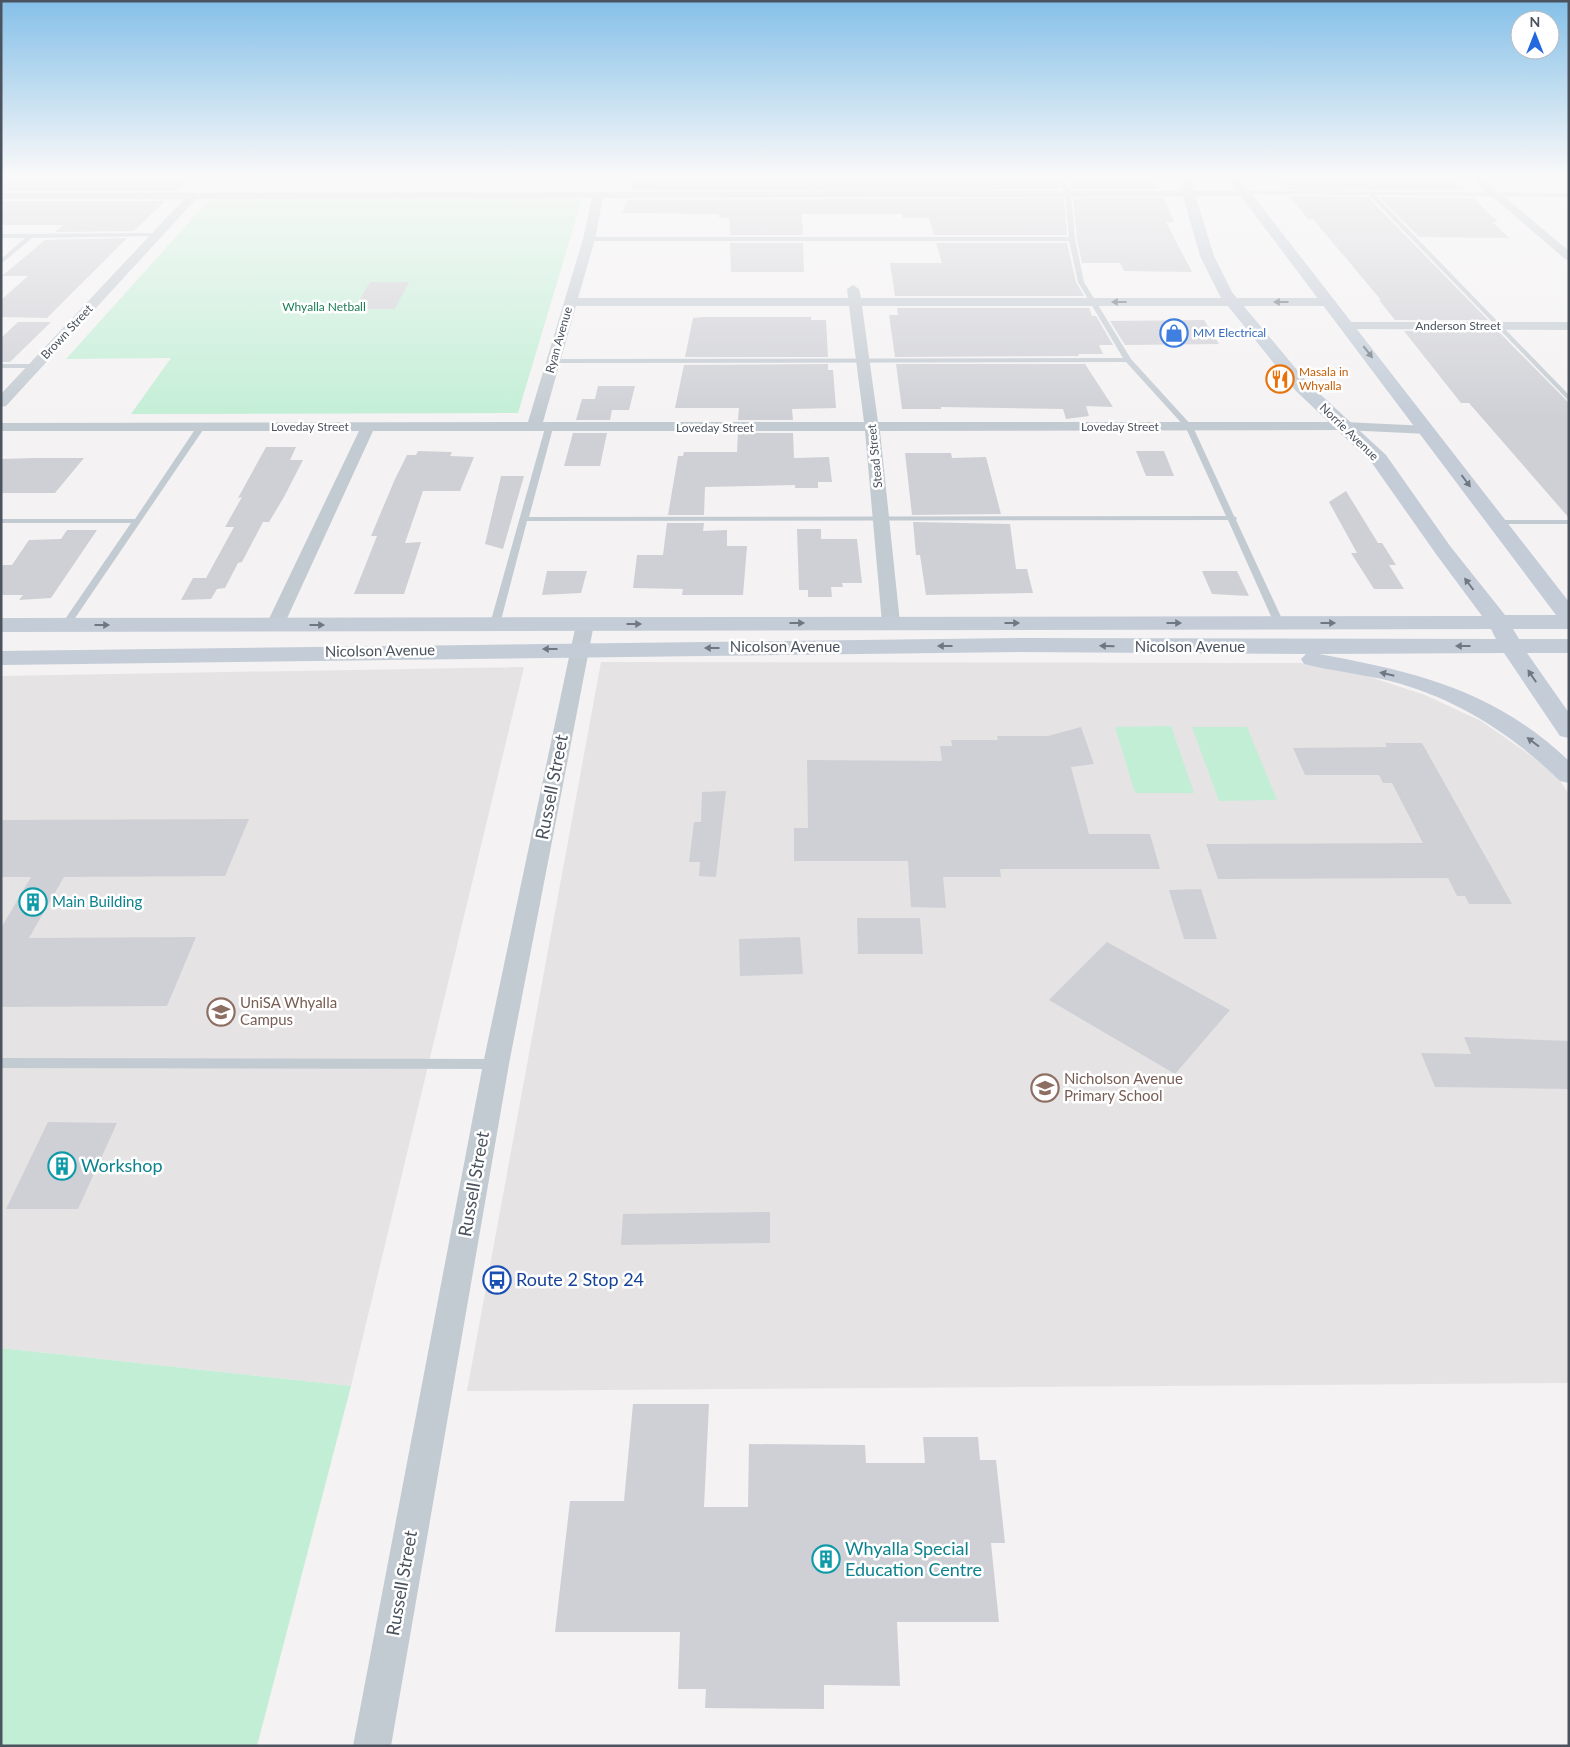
<svg xmlns="http://www.w3.org/2000/svg" width="1570" height="1747" viewBox="0 0 1570 1747" font-family="Lato,sans-serif">
<style>
.education{fill:#e5e3e3}
.green{fill:#c3eed6}
.building{fill:#cfd0d6}
.lines{fill:none;stroke-linecap:round;stroke-linejoin:round}
.service{fill:#c3cbd2;fill-rule:evenodd}
.minor{fill:#c3cbd2;fill-rule:evenodd}
.secondary{fill:#c3ccd7;fill-rule:evenodd}
.oneway{fill:#6e7781}
.oneway2{fill:#6e7782}
.labels{text-anchor:middle;stroke-width:5;stroke-linejoin:round;paint-order:stroke}
.far-park-label{font-size:12px;fill:#1c7e53;stroke:#fff}
.far-street-label{font-size:12px;fill:#4a535e;stroke:#fff}
.far-shop-label{font-size:12px;fill:#366cbe;stroke:#fff;text-anchor:start}
.far-food-label{font-size:12px;fill:#c56008;stroke:#fff;text-anchor:start}
.street-label{font-size:15px;fill:#4a535e;stroke:#fff}
.culture-label{font-size:15px;fill:#0d838f;stroke:#fff;text-anchor:start}
.education-label{font-size:15px;fill:#785e54;stroke:#fff;text-anchor:start}
.near-street-label{font-size:18px;fill:#4a535e;stroke:#fff}
.near-culture-label{font-size:18px;fill:#0d838f;stroke:#fff;text-anchor:start}
.near-transit-label{font-size:18px;fill:#164399;stroke:#fff;text-anchor:start}
</style>
<rect width="100%" height="100%" fill="#f4f2f2"/>
<!-- education -->
<path class="education" d="M601 662 1300 663 1364 675 1425 695 1481 721 1553 771 1569 794V1383L467 1391Z
M524 667 351 1386 1 1348V676Z"/>
<!-- green -->
<path class="green" d="M582 199 518 413 131 414 171 358 66 359 209 200Z
M1171 726 1194 793H1135L1115 727Z
M1247 727 1277 800 1219 801 1192 727Z
M1 1348 351 1386 257 1746H1Z"/>
<!-- building -->
<path class="building" d="M107 175H192L175 191H1V177Z
M669 175 845 176V178L945 176H966L967 178H1056L1061 189 630 190 634 178 668 177Z
M1271 175H1449L1466 190 1283 189Z
M1065 178H1151L1158 189H1071Z
M1289 196 1368 197 1488 320H1395L1379 300H1381L1313 219H1308Z
M1379 197 1473 198 1498 222H1492L1509 238 1419 237Z
M1064 198 1067 235H934L929 218H903L902 214H802L803 235H730L729 218H719V214L622 213 627 200Z
M1073 198H1164L1174 222H1166L1192 272 1124 271 1120 263H1082L1077 239Z
M1 201H165L134 231 55 232 63 225H1Z
M127 238 47 318 1 317V300L28 276H2L45 240Z
M730 243H803L804 272H731Z
M936 243H1067L1076 282 1084 296H895L890 263H942Z
M370 282H409L395 309H354Z
M897 308H1089L1092 316H1096L1113 345H1099L1103 354H1078L1079 356 895 357 889 315H898Z
M704 317H811V320H826L828 357H685L693 318Z
M1204 320 1219 344 1125 345 1110 321Z
M18 322H51L10 362H1V338Z
M1404 331 1499 332 1569 403V518L1469 403H1461Z
M828 364V370H833L836 408 792 409 793 420H738L739 408H675L684 365Z
M896 364H1085L1113 407 1086 406 1089 416 1066 419 1063 409 941 407V409H902Z
M598 386H635L629 410H612L610 420H576L582 399H595Z
M573 433H607L600 466H564Z
M738 433H793L794 458 829 457 832 482H818V488H795V485L705 487 704 515H668L678 456H683L684 452H737Z
M266 447H296L290 460H303L284 497 269 522H263L242 562 238 563 225 588 217 589 211 599 181 600 193 578H206L234 527H225L242 497 238 498Z
M418 451 452 452 450 456 474 457 460 491H423L405 543 421 542 404 594H354L377 536H371L395 479 407 455H416Z
M1136 451H1164L1174 476H1146Z
M905 453H951L952 458 986 457 1001 514 912 515Z
M33 458H84L55 493H1V459Z
M501 476H524L503 549 485 544Z
M1346 491 1378 543H1382L1396 565H1389L1404 589H1374L1351 553H1357L1329 502Z
M913 522 1010 524 1016 569H1027L1033 593 926 595 920 555H916Z
M667 523H704L703 531 727 530V546H747L743 595H682L683 589 633 588 637 555H663Z
M797 529H821V539H857L862 583H842L843 587H831L832 597H808V590H799Z
M67 530H97L51 598 19 600 23 595H1V565H12L29 540 61 539Z
M547 571H587L581 593 542 595Z
M1202 571H1237L1249 596 1212 594Z
M1081 727 1094 764 1071 767 1089 834H1150L1160 869H1000L1001 877H943L946 908 911 907 908 861H794V828H808L807 760 942 761 940 746H952L951 740H998L997 736H1048Z
M1385 743H1422L1512 904H1469L1465 896H1457L1448 878 1218 879 1206 844 1423 843 1392 783H1383L1379 775H1305L1293 748 1387 747Z
M726 791 716 877 699 876 700 862H689L694 822H701L702 792Z
M249 819 225 876 64 877 29 938 196 937 167 1006 1 1007V928L31 877H1V820Z
M1201 889 1217 939H1184L1169 890Z
M857 918H920L923 954H858Z
M800 937 803 974 740 976 739 939Z
M1107 942 1230 1010 1175 1074 1049 1000Z
M1464 1037 1569 1041V1089L1435 1087 1421 1053 1471 1054Z
M48 1122 117 1123 78 1209H6Z
M770 1212V1243L621 1245 623 1214Z
M633 1404H709L704 1507H748L749 1444 865 1445 866 1463H925L923 1437H978L980 1460H996L1005 1543H991L999 1622H897L900 1686 824 1685V1709L705 1708 706 1689H678L680 1632H555L570 1501H624Z"/>
<g class="lines">
<!-- service -->
<path class="service" d="M1057 175H1061L1071 194 1075 239 1084 282 1131 359 1193 427 1234 516 1237 518 1236 520 1284 623 1282 625 1279 626 1274 623 1228 520 527 521 500 624 498 626H492L490 624 545 428 549 426 553 428 529 517 1226 516 1186 428 1126 362 553 363 550 361 553 359 1123 358 1078 282 1069 241H589L586 239 589 237H1069L1065 194Z
M1242 191 1569 193V197L1375 195 1569 395V401L1369 195 1244 194Z
M157 233 159 236 32 238 1 264V259L25 238H1V234Z
M1 364H36L39 366 36 368H1Z
M198 425 205 427 69 627H63L61 625 131 523H1V519H135Z
M1494 520H1569V524H1497L1493 522Z
M1 1058 496 1059 501 1060 502 1064 501 1068 496 1069 1 1068Z"/>
<!-- minor -->
<path class="minor" d="M1467 175H1478L1569 251V260L1565 259Z
M1246 191 1250 192V196L603 198 595 239 578 298H848L847 289 853 285 859 289 861 298H1330L1336 302 1330 306H862L878 422H1344L1428 426 1435 430 1428 434 1344 430 880 431 900 623 897 627H885L882 623 865 431H373L284 625 281 629H269L266 625 359 431H1V423L528 422 583 239 592 198 196 199 6 406 1 407V394L184 199H1V193ZM576 306H849L864 422H543Z
M1348 322H1569V330L1343 329 1342 326 1343 323Z
M585 619 591 620 594 624 509 1064 391 1746H353L483 1064 576 624 579 620Z"/>
<!-- secondary -->
<path class="secondary" d="M1177 175H1189L1214 256 1232 292 1308 383 1386 455 1450 546 1505 615H1556L1225 175H1237L1569 602V629H1513L1519 639H1569V653H1527L1569 713V738L1560 736 1504 653 1319 654C1417 672 1494 690 1569 761V783L1560 781C1512 734 1456 698 1390 681 1362 674 1332 671 1304 664L1301 659 1306 654 1022 652 1 665V651L1022 638 1496 639 1491 629 1 632V618L1482 616 1436 554 1372 463 1296 391 1220 296 1200 256Z"/>
</g>
<!-- one-way arrows -->
<defs><path id="oneway-solid" d="M-6-.8H1V-3.2L6.5 0L1 3.2V.8H-6Z" transform="scale(1.25)"/></defs>
<g class="oneway">
<use href="#oneway-solid" transform="translate(1119 302) rotate(-180)"/>
<use href="#oneway-solid" transform="translate(1281 302) rotate(-180)"/>
</g>
<g class="oneway2">
<use href="#oneway-solid" transform="translate(1368 352) rotate(52)"/>
<use href="#oneway-solid" transform="translate(1466 481) rotate(53)"/>
<use href="#oneway-solid" transform="translate(1469 584) rotate(-127)"/>
<use href="#oneway-solid" transform="translate(797 623)"/>
<use href="#oneway-solid" transform="translate(1012 623)"/>
<use href="#oneway-solid" transform="translate(1174 623)"/>
<use href="#oneway-solid" transform="translate(1328 623)"/>
<use href="#oneway-solid" transform="translate(634 624)"/>
<use href="#oneway-solid" transform="translate(102 625)"/>
<use href="#oneway-solid" transform="translate(317 625)"/>
<use href="#oneway-solid" transform="translate(945 646) rotate(180)"/>
<use href="#oneway-solid" transform="translate(1107 646) rotate(-179)"/>
<use href="#oneway-solid" transform="translate(1463 646) rotate(180)"/>
<use href="#oneway-solid" transform="translate(712 648) rotate(180)"/>
<use href="#oneway-solid" transform="translate(550 649) rotate(180)"/>
<use href="#oneway-solid" transform="translate(1387 674) rotate(-167)"/>
<use href="#oneway-solid" transform="translate(1532 676) rotate(-124)"/>
<use href="#oneway-solid" transform="translate(1533 742) rotate(-143)"/>
</g>
<!-- sky -->
<linearGradient id="sky" x2="0" y2="1"><stop stop-color="#85c0e8"/><stop offset="0.42" stop-color="#faf9f9"/><stop offset="1" stop-color="#faf9f9" stop-opacity="0"/></linearGradient>
<rect width="1570" height="419" fill="url(#sky)"/>
<!-- icons -->
<defs>
<g id="shop-ring" transform="scale(1.4375)"><circle r="9.5" fill="#fff" stroke="#3f7fe0" stroke-width="1.5"/><path d="M-5-2.5h2.3a2.7 3.5 0 0 1 5.4 0H5L5.5 6h-11ZM-1.5-2.5h3a1.5 2.3 0 0 0-3 0Z" fill="#3f7fe0"/></g>
<g id="restaurant-ring" transform="scale(1.4375)"><circle r="9.5" fill="#fff" stroke="#e8710a" stroke-width="1.5"/><path d="M-5-6h1v4h1v-4h1v4h1v-4h1v5L-1.5 .5V6h-2V.5L-5-1ZM5-6V6H3V1.5H1.5Q1.5-4 5-6Z" fill="#e8710a"/></g>
<g id="building-ring" transform="scale(1.4375)"><circle r="9.5" fill="#fff" stroke="#0f9aa8" stroke-width="1.5"/><path d="M-4-6H4V6H1V3H-1V6H-4ZM-2.5-4.3h1.7v1.8h-1.7ZM.8-4.3h1.7v1.8H.8ZM-2.5-1h1.7V.8h-1.7ZM.8-1h1.7V.8H.8Z" fill="#0f9aa8"/></g>
<g id="university-ring" transform="scale(1.4375)"><circle r="9.5" fill="#fff" stroke="#8d6e63" stroke-width="1.5"/><path d="M0-5L7-2L0 1L-7-2ZM-4 1L0 2.5L4 1V4Q0 6-4 4Z" fill="#8d6e63"/></g>
<g id="school-ring" transform="scale(1.4375)"><circle r="9.5" fill="#fff" stroke="#8d6e63" stroke-width="1.5"/><path d="M0-5L7-2L0 1L-7-2ZM-4 1L0 2.5L4 1V4Q0 6-4 4Z" fill="#8d6e63"/></g>
<g id="bus-ring" transform="scale(1.4375)"><circle r="9.5" fill="#fff" stroke="#1a4fb4" stroke-width="1.5"/><path d="M-5-6H5V4H4V6H2V4H-2V6H-4V4H-5ZM-3.5-4V0h7V-4ZM-3.5 1.2v1.5H-2V1.2ZM2 1.2v1.5H3.5V1.2Z" fill="#1a4fb4"/></g>
</defs>
<g fill-rule="evenodd">
<use href="#shop-ring" x="1174" y="333"/>
<use href="#restaurant-ring" x="1280" y="379"/>
<use href="#building-ring" x="33" y="902"/>
<use href="#university-ring" x="221" y="1012"/>
<use href="#school-ring" x="1045" y="1088"/>
<use href="#building-ring" x="62" y="1166"/>
<use href="#bus-ring" x="497" y="1280"/>
<use href="#building-ring" x="826" y="1559"/>
</g>
<g class="labels">
<!-- far-park labels -->
<g class="far-park-label">
<text x="324" y="311">Whyalla Netball</text>
</g>
<!-- far-street labels -->
<g class="far-street-label">
<text x="1458" y="330">Anderson Street</text>
<text transform="translate(67 332) rotate(-47)" y="4">Brown Street</text>
<text transform="translate(559 340) rotate(-74)" y="4">Ryan Avenue</text>
<text x="310" y="431">Loveday Street</text>
<text x="1120" y="431">Loveday Street</text>
<text x="715" y="432">Loveday Street</text>
<text transform="translate(1349 432) rotate(44)" y="4">Norrie Avenue</text>
<text transform="translate(875 456) rotate(-96)" y="4">Stead Street</text>
</g>
<!-- far-shop labels -->
<g class="far-shop-label">
<text x="1193" y="337">MM Electrical</text>
</g>
<!-- far-food labels -->
<g class="far-food-label">
<text x="1299" y="376">Masala in<tspan x="1299" dy="14">Whyalla</tspan></text>
</g>
<!-- street labels -->
<g class="street-label">
<text x="785" y="652">Nicolson Avenue</text>
<text x="1190" y="652">Nicolson Avenue</text>
<text transform="translate(380 651) rotate(-1)" y="5">Nicolson Avenue</text>
</g>
<!-- culture labels -->
<g class="culture-label">
<text x="52" y="907">Main Building</text>
</g>
<!-- education labels -->
<g class="education-label">
<text x="240" y="1008">UniSA Whyalla<tspan x="240" dy="17">Campus</tspan></text>
<text x="1064" y="1084">Nicholson Avenue<tspan x="1064" dy="17">Primary School</tspan></text>
</g>
<!-- near-street labels -->
<g class="near-street-label">
<text transform="translate(552 787) rotate(-79)" y="6">Russell Street</text>
<text transform="translate(474 1184) rotate(-80)" y="6">Russell Street</text>
<text transform="translate(402 1583) rotate(-80)" y="6">Russell Street</text>
</g>
<!-- near-culture labels -->
<g class="near-culture-label">
<text x="81" y="1172">Workshop</text>
<text x="845" y="1555">Whyalla Special<tspan x="845" dy="21">Education Centre</tspan></text>
</g>
<!-- near-transit labels -->
<g class="near-transit-label">
<text x="516" y="1286">Route 2 Stop 24</text>
</g>
</g>
<!-- border -->
<rect width="1570" height="1747" fill="none" stroke="#4a535e" stroke-width="5"/>
<!-- north arrow -->
<g transform="translate(1535 35)"><circle r="24" fill="#ffffff" stroke="#b7babf"/>
<path d="M0-4L9 19L0 12L-9 19Z" fill="#2268de"/>
<text y="-8" font-size="14" font-weight="bold" text-anchor="middle" fill="#4a535e">N</text>
</g>
</svg>
